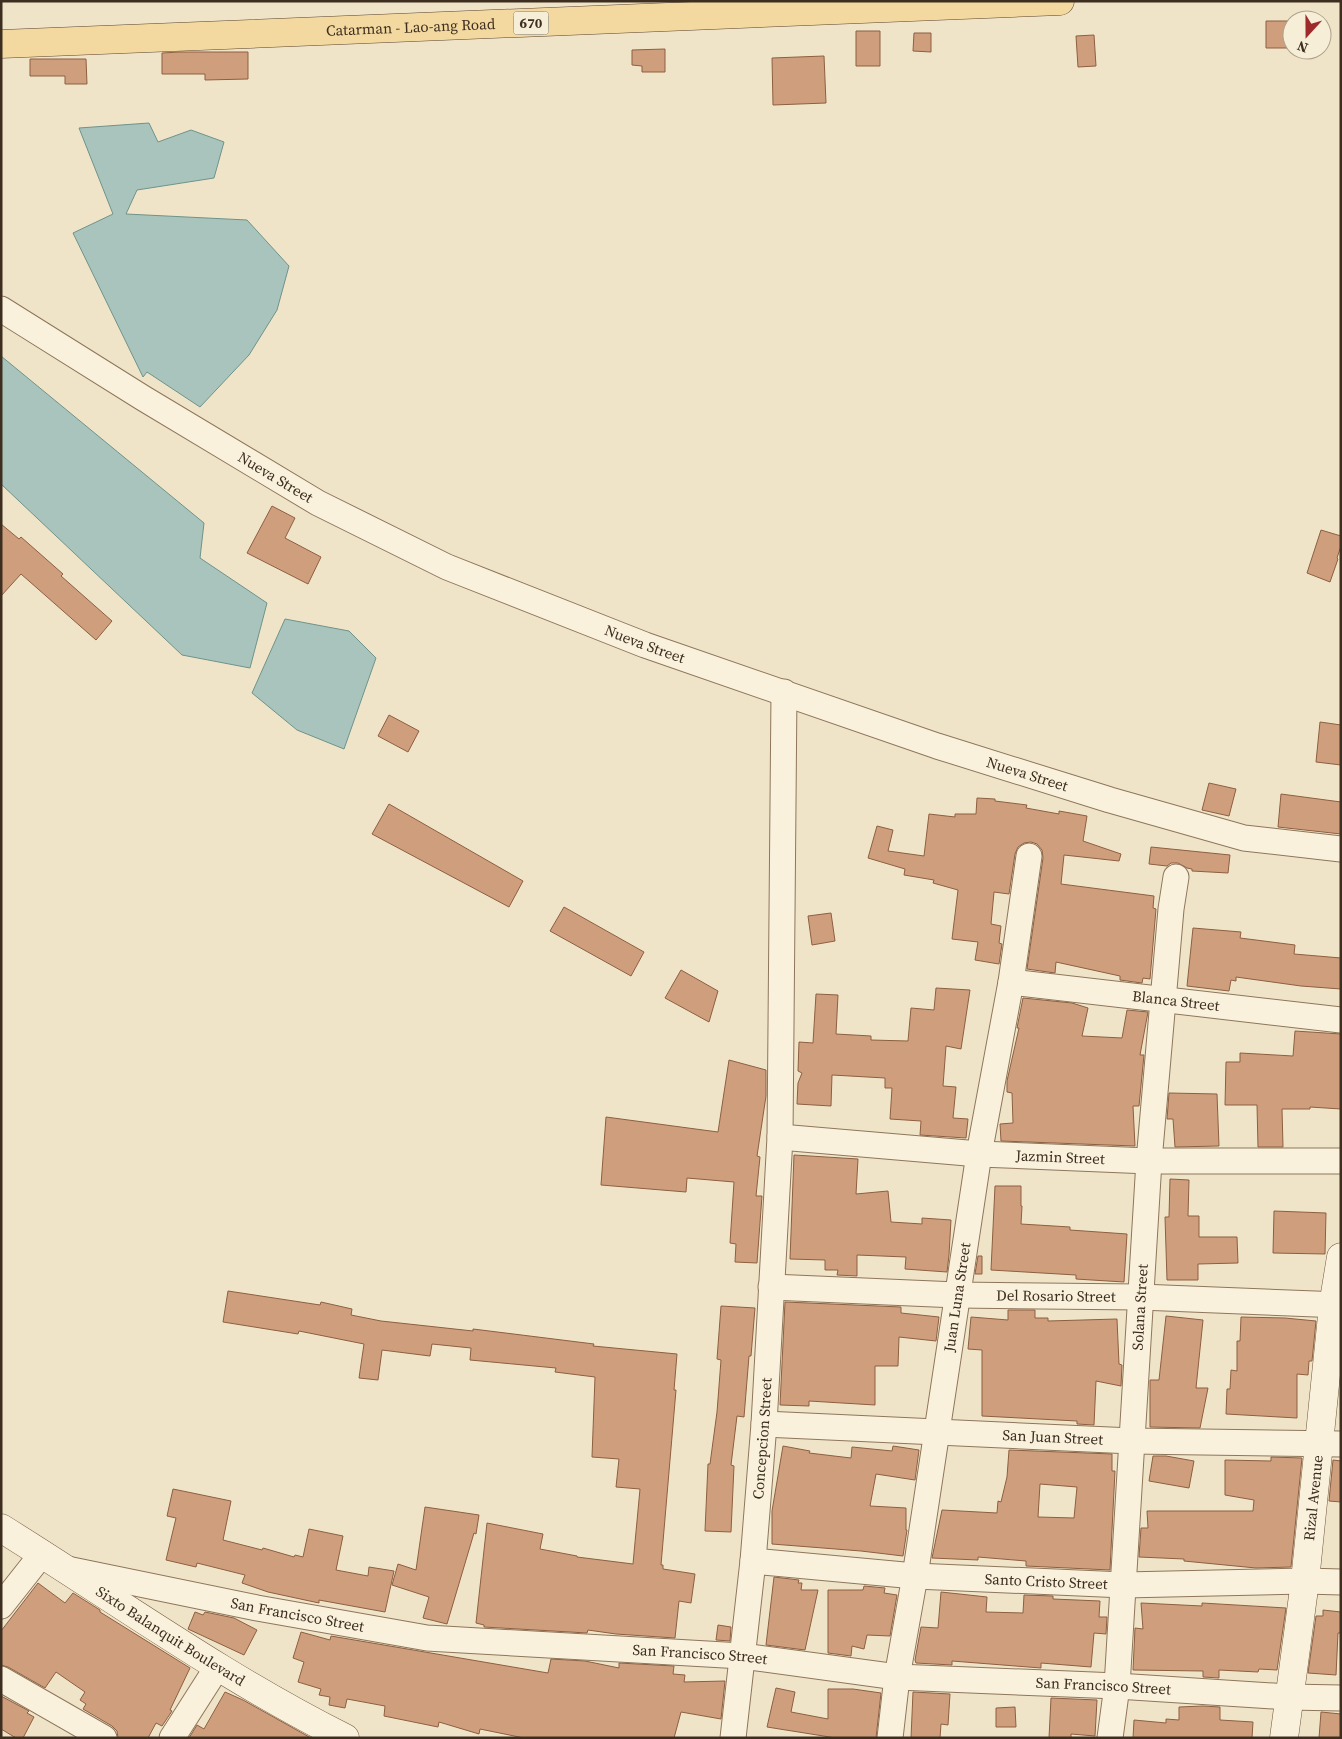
<svg xmlns="http://www.w3.org/2000/svg" width="1342" height="1739" viewBox="0 0 1342 1739" font-family="'Source Serif 4',serif">
<style>
.water{fill:#a9c4bc;stroke:#6f938a}
.building{fill:#cf9f7d;stroke:#8d5f41;fill-rule:evenodd}
.lines{fill:none;stroke-linecap:round;stroke-linejoin:round}
.street-casing{stroke:#8d765c;stroke-width:27}
.secondary-casing{stroke:#6f573f;stroke-width:29}
.primary-casing{stroke:#5b4430;stroke-width:29}
.street{stroke:#faf1dc;stroke-width:25}
.secondary{stroke:#faf1dc;stroke-width:28}
.primary{stroke:#f3d9a0;stroke-width:28}
.labels{text-anchor:middle;stroke-width:5;stroke-linejoin:round;paint-order:stroke}
.shield{fill:#f7eed8;stroke:#756857;stroke-width:1}
.shield-label{font-size:14px;font-weight:bold;fill:#3d2e20}
.street-label{font-size:15px;fill:#3d2e20;stroke:#f7eed8}
</style>
<rect width="100%" height="100%" fill="#f0e4c8"/>
<!-- water -->
<path class="water" d="M149 123 158 142 191 130 224 142 214 178 137 190 126 214 247 220 289 266 277 310 249 355 200 407 147 372 143 377 73 233 113 214 79 128Z
M1 356 204 523 200 558 267 603 250 668 182 655 1 484Z
M285 619 349 631 376 658 344 749 297 730 252 693Z"/>
<!-- building -->
<path class="building" d="M1266 21H1288V48H1266Z
M856 31H880V66H856Z
M914 33H931V52L913 51Z
M1094 35 1096 66 1078 67 1076 36Z
M665 49V72H642V66L632 65V50Z
M179 52H248V79L205 80V74H162V53Z
M824 56 826 103 773 105 772 58Z
M30 59H86L87 84H65V76H30Z
M272 506 295 518 285 538 321 557 308 584 247 553Z
M1 524 19 539 21 537 63 574 61 576 112 621 96 640 21 574 1 596Z
M1321 530 1341 536V546L1337 558 1338 559 1330 582 1307 573Z
M389 715 419 731 408 752 378 736Z
M1320 722 1341 725V765L1316 762Z
M1209 783 1236 789 1229 816 1202 810Z
M1281 794 1341 802V834L1278 827Z
M977 798 995 799V801L1027 805 1026 808 1059 814V811L1087 816 1083 841 1121 854 1119 861 1064 855 1061 884 1154 896 1153 908 1156 909 1150 979 1143 978 1142 983 1120 980V976L1056 962 1055 973 1027 969 1043 858 1042 850 1037 844 1031 842 1024 843 1018 847 1015 854 1009 894 994 892 991 924 1001 926 999 943 1002 944 999 964 975 960 978 942 952 939 958 890 933 883 934 880 904 875 905 869 868 858 877 826 893 830 888 851 924 856 929 814 955 817V814H976Z
M389 804 523 881 509 907 372 834Z
M1151 847 1230 855 1228 873 1192 871V869L1187 868 1178 863H1171L1167 866 1149 864Z
M564 907 644 952 631 976 550 931Z
M831 913 835 941 812 945 808 916Z
M1193 928 1241 932 1240 938 1295 945 1294 954 1341 958V989L1301 986 1236 977V981L1231 980 1229 991 1187 986Z
M681 970 718 991 709 1022 665 998Z
M936 988 970 990 961 1049 946 1046 943 1086 956 1087 953 1118 968 1119 966 1138 920 1135 921 1121 890 1119 892 1088H885V1078L832 1075 831 1106 797 1104 798 1083 802 1073 798 1071 799 1042 813 1043 816 994 838 995 836 1034 871 1036V1040L908 1041 911 1008 934 1010Z
M1023 998 1072 1003 1088 1008 1082 1036 1122 1038 1127 1010 1148 1012 1140 1055H1144L1139 1106H1133L1135 1146 1001 1141 1000 1124 1013 1123 1012 1093 1007 1092V1081L1019 1028H1017Z
M1295 1031 1341 1034V1109L1310 1107V1109H1282L1283 1147H1258L1257 1105H1225L1226 1062H1240V1053L1293 1056Z
M729 1060 766 1070V1096L757 1156 760 1157 756 1196H762L757 1263 735 1262 736 1244 730 1243 734 1182 687 1178 686 1192 601 1185 606 1117 718 1132Z
M1169 1093 1217 1094 1219 1146 1175 1147 1173 1119H1167Z
M794 1155 858 1159 856 1194 888 1191 891 1222 922 1224V1218L951 1220 949 1255 947 1272 905 1269 906 1257 857 1255V1276L837 1275 838 1270H825V1260L790 1259Z
M1170 1179 1189 1180 1188 1216H1199V1237H1237L1238 1263 1198 1264V1280H1167L1165 1217H1169Z
M995 1186H1021V1206H1022L1021 1224 1070 1227V1230L1127 1234 1124 1282 1076 1279V1275L991 1270Z
M1274 1211 1326 1213 1325 1254 1273 1253Z
M978 1256H982V1274H975Z
M228 1291 320 1305 321 1302 352 1309 351 1315 381 1321 473 1331V1329L594 1344 593 1346 677 1354 674 1390H676L661 1565H663V1569L695 1574 691 1603 679 1601 675 1638 616 1634 588 1630 587 1633 484 1627V1625L476 1623 487 1523 543 1534 540 1549 577 1556V1557L633 1564 640 1489 616 1487 619 1459 592 1457 595 1377 555 1372 556 1368 470 1360 471 1348 432 1344 430 1356 382 1350 378 1380 359 1378 364 1344 299 1331 298 1334 223 1322Z
M785 1302 901 1307V1313L939 1317 936 1341 899 1337 898 1366H875V1405L809 1401V1406L780 1405Z
M721 1306 755 1308 751 1356H749L744 1417 737 1416 731 1465 734 1466 731 1532 705 1531 708 1464H710L717 1412 721 1360 717 1359Z
M1008 1310H1035V1318H1048V1321L1117 1319 1119 1364 1122 1365 1121 1386 1096 1381 1094 1425 1077 1424V1421L982 1416V1350L968 1349 971 1317 1008 1320Z
M1166 1316 1203 1320 1196 1388H1208L1200 1428 1150 1427V1380H1159Z
M1241 1317 1285 1318 1316 1321 1312 1361H1309L1308 1375 1297 1374V1418L1226 1414 1227 1389H1230L1231 1370 1237 1371V1341H1240Z
M783 1446 810 1451 809 1453 851 1458 852 1447 892 1451 893 1446 919 1450 915 1480 876 1474 870 1506 906 1508V1530H907L903 1556 861 1551 772 1544V1511Z
M1009 1450 1112 1454V1471H1115L1110 1570 1026 1566V1561L978 1557V1560L932 1558 942 1510 997 1513 998 1501 1001 1502 1007 1477ZM1040 1484 1077 1487 1074 1518 1038 1517Z
M1153 1456H1166L1194 1461 1189 1488 1149 1481Z
M1271 1457 1302 1458 1291 1567 1256 1568 1184 1561V1559L1139 1557 1141 1528H1148L1147 1511H1253L1254 1500 1225 1495V1460L1271 1461Z
M1333 1460 1341 1461V1502L1329 1501Z
M173 1489 231 1501 223 1540 262 1550 263 1548 294 1557 295 1555 303 1557 309 1529 343 1536 336 1570 368 1576 369 1567 394 1571 385 1612 319 1600V1603L268 1592 242 1583 245 1575 197 1563 196 1567 166 1560 176 1518 167 1516Z
M425 1507 479 1515 476 1534 474 1533 447 1624 423 1618 429 1597 392 1585 398 1564 416 1570Z
M774 1577 799 1580 798 1583H802L801 1590H818L805 1650 766 1645Z
M38 1583 65 1603 73 1593 100 1610V1612L190 1668 170 1710 172 1711 162 1726 156 1723 148 1738H118L117 1731 112 1726 83 1709 86 1704 80 1700 85 1692 56 1672 45 1688 8 1667 1 1665V1631Z
M864 1586 885 1588 884 1593 897 1595 890 1636 867 1635 864 1649 852 1646 851 1656 828 1653V1590H863Z
M941 1592 987 1597 986 1612 1023 1613 1024 1595 1053 1596V1599L1100 1601 1099 1617H1107L1106 1634 1094 1633 1091 1667 1041 1663V1668L952 1661V1665L916 1663 915 1660 921 1627 938 1628Z
M1141 1603 1202 1606V1603L1286 1608 1277 1670 1259 1669 1258 1672 1219 1670V1678L1203 1677V1671L1133 1670 1135 1628 1143 1629Z
M1323 1610 1341 1612V1633H1338L1336 1675 1308 1673 1316 1616H1323Z
M195 1612 203 1615 205 1612 234 1618 257 1630 244 1655 188 1629Z
M718 1625 731 1627 730 1641 716 1640Z
M301 1632 330 1640 331 1636 548 1673 551 1659 585 1661 619 1668V1663L674 1666 673 1674 685 1675 684 1682 725 1681 721 1719 681 1712 674 1738H524L480 1729 479 1734 439 1722 438 1727 384 1716 385 1706 347 1699 345 1708 329 1705 330 1697 319 1695 321 1689 298 1682 304 1662 293 1658Z
M776 1688 795 1692 791 1712 828 1719V1689H853L881 1693 876 1738H836L767 1727Z
M225 1692 243 1700 311 1738H189L197 1725 204 1729Z
M913 1692 950 1694 948 1725 941 1724 940 1738H911Z
M1 1696 29 1711 27 1713 34 1717 23 1738H16L1 1729Z
M1051 1698 1097 1700 1095 1736 1071 1734V1738H1049Z
M1203 1706 1220 1707V1720L1253 1722 1252 1738H1133L1134 1720 1166 1723V1719L1179 1720V1707Z
M1015 1707 1016 1727H996V1708Z
M1321 1712 1341 1714V1738H1319Z"/>
<g class="lines">
<!-- street casing -->
<g class="street-casing">
<g id="street">
<path id="s1" d="M1 309 143 398 318 503 447 567 645 645 937 746 1110 800 1244 838 1341 849"/>
<path id="s2" d="M1011 982 1341 1020"/>
<path id="s3" d="M780 1137 979 1154 1149 1161H1341"/>
<path id="s4" d="M771 1287 957 1295 1140 1297 1341 1305"/>
<path id="s5" d="M764 1424 1132 1441 1341 1444"/>
<path id="s6" d="M753 1561 915 1576 1124 1585 1305 1581 1341 1582"/>
<path id="s7" d="M67 1569 257 1608 427 1638 742 1656 897 1677 1117 1686 1288 1697 1341 1698"/>
<path d="M1 1606 42 1554"/>
<path d="M1 1679 104 1738"/>
<path d="M172 1738 218 1666"/>
<path id="s8" d="M733 1738 753 1561 764 1424 780 1137 784 692"/>
<path id="s9" d="M890 1738 897 1677 915 1576 979 1154 1011 982 1029 856"/>
<path id="s10" d="M1110 1738 1117 1686 1149 1161 1171 909 1176 877"/>
</g>
</g>
<!-- secondary casing -->
<g class="secondary-casing">
<g id="secondary">
<path id="s11" d="M1 1528C115 1599 225 1678 345 1738"/>
<path id="s12" d="M1284 1738 1305 1581 1333 1306 1341 1257"/>
</g>
</g>
<!-- primary casing -->
<g class="primary-casing">
<g id="primary">
<path id="s13" d="M1 44 1060 1"/>
</g>
</g>
<!-- street -->
<use href="#street" class="street"/>
<!-- secondary -->
<use href="#secondary" class="secondary"/>
<!-- primary -->
<use href="#primary" class="primary"/>
</g>
<g class="labels">
<!-- shield labels -->
<rect class="shield" x="513.5" y="11.5" width="35" height="23" rx="4"/>
<g class="shield-label">
<text x="531" y="28">670</text>
</g>
<!-- street labels -->
<g class="street-label">
<text dy="5" stroke="none"><textPath href="#s13" startOffset="410">Catarman - Lao-ang Road</textPath></text>
<text dy="5" stroke="none"><textPath href="#s1" startOffset="322">Nueva Street</textPath></text>
<text dy="5" stroke="none"><textPath href="#s1" startOffset="728">Nueva Street</textPath></text>
<text dy="5" stroke="none"><textPath href="#s1" startOffset="1132">Nueva Street</textPath></text>
<text dy="5" stroke="none"><textPath href="#s2" startOffset="166">Blanca Street</textPath></text>
<text dy="5" stroke="none"><textPath href="#s3" startOffset="281">Jazmin Street</textPath></text>
<text dy="5" stroke="none"><textPath href="#s4" startOffset="285">Del Rosario Street</textPath></text>
<text dy="5" stroke="none"><textPath href="#s9" startOffset="446">Juan Luna Street</textPath></text>
<text dy="5" stroke="none"><textPath href="#s10" startOffset="432">Solana Street</textPath></text>
<text dy="5" stroke="none"><textPath href="#s5" startOffset="289">San Juan Street</textPath></text>
<text dy="5" stroke="none"><textPath href="#s8" startOffset="301">Concepcion Street</textPath></text>
<text dy="5" stroke="none"><textPath href="#s12" startOffset="242">Rizal Avenue</textPath></text>
<text dy="5" stroke="none"><textPath href="#s6" startOffset="294">Santo Cristo Street</textPath></text>
<text dy="5" stroke="none"><textPath href="#s7" startOffset="235">San Francisco Street</textPath></text>
<text dy="5" stroke="none"><textPath href="#s11" startOffset="201">Sixto Balanquit Boulevard</textPath></text>
<text dy="5" stroke="none"><textPath href="#s7" startOffset="640">San Francisco Street</textPath></text>
<text dy="5" stroke="none"><textPath href="#s7" startOffset="1045">San Francisco Street</textPath></text>
</g>
</g>
<!-- border -->
<rect width="1342" height="1739" fill="none" stroke="#3d2e20" stroke-width="5"/>
<!-- north arrow -->
<g transform="translate(1307 35) rotate(201)"><circle r="24" fill="#f7eed8" stroke="#ada18e"/>
<path d="M0-4L9 19L0 12L-9 19Z" fill="#9e2a2b"/>
<text y="-8" font-size="14" font-weight="bold" text-anchor="middle" fill="#3d2e20">N</text>
</g>
</svg>
